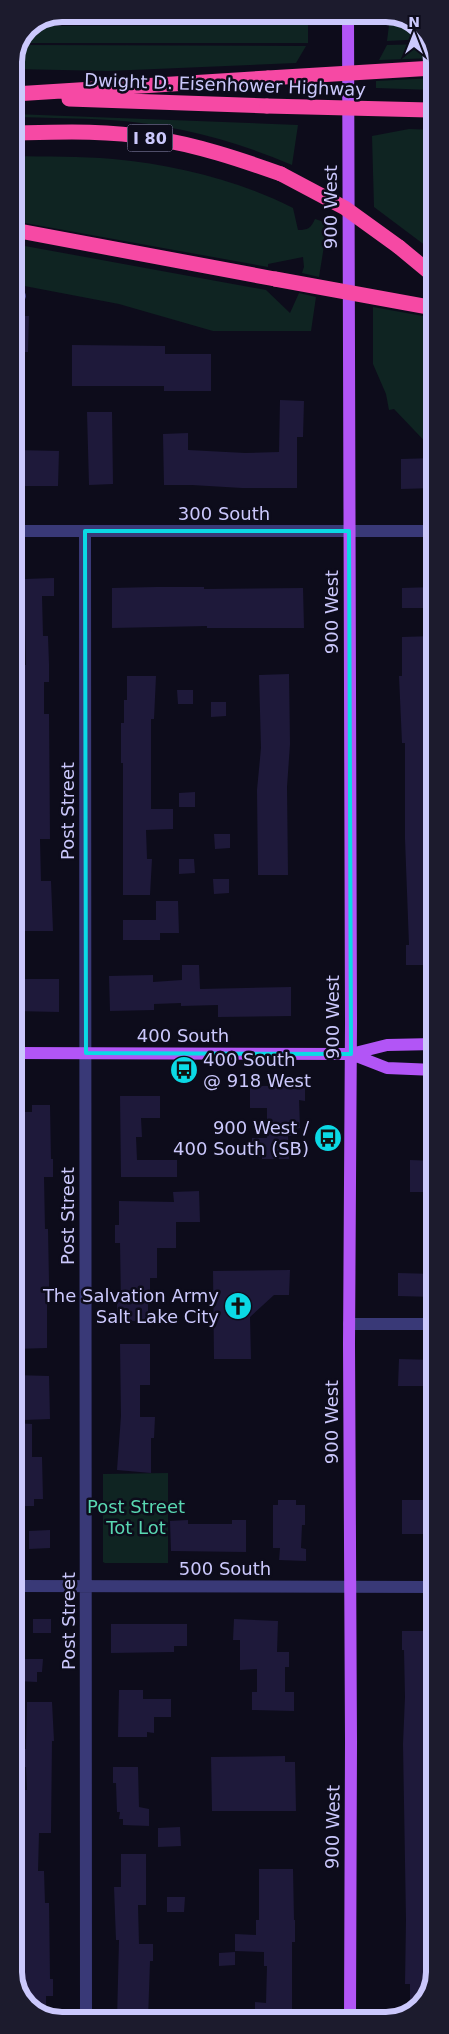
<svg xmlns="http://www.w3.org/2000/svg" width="449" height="2034" viewBox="0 0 449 2034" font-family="'DejaVu Sans',sans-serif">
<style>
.green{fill:#0f2422}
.building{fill:#1e193a}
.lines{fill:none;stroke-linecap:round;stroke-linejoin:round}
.minor{stroke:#393977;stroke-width:12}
.major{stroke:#b255f6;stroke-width:12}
.highway{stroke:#f649a4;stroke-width:15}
.highway-bridge{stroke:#f649a4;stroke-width:15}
.marked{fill:none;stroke:#0bd9e5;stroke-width:4;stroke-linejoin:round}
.labels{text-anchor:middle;stroke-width:5;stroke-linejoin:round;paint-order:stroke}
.shield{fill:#0d0c1b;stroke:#9290b8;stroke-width:1}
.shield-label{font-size:16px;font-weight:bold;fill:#cbc8fc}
.street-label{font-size:18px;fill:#cbc8fc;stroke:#0d0c1b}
.poi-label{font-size:18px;fill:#cbc8fc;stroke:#0d0c1b;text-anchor:end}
.park-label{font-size:18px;fill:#59d7b2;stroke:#0d0c1b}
.rim{fill:none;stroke:#cbc8fc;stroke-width:6}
</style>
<rect width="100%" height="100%" fill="#0d0c1b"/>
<!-- green -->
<path class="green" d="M308 25V43H22L28 28 34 26Z
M389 25 417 26 426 39 387 41Z
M429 44 434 54V58L379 60 387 45Z
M21 45 304 46H306L296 63 108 71 14 69V63Z
M434 78V90L376 88V81Z
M14 114 298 125 292 165C234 140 172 124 110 120 78 118 46 118 14 117Z
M409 129 434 130V252L374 207 372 136Z
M14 156C47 157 80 156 113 159 176 165 237 180 293 208L298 230C308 230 311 228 315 219L324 222V246L319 277 302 273 304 267 303 257 268 264V267L14 221Z
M14 244 266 290 290 313 299 293 316 297 311 331H213L119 304 14 284Z
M373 307 434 318 435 452 394 409 389 410 386 394 373 364Z
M168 1473V1563H105L103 1562V1474Z"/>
<!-- building -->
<path class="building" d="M14 316H29L28 352H14Z
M72 345 165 346V354H211V391H164V386H72Z
M280 400 304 401 303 437H297V488H242L192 485H164L163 434 188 433V450L245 453 279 452Z
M87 412H112L113 484 89 485Z
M14 450 59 451 58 486H14Z
M435 458V488L401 489V459Z
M54 578V596H42L43 636H48L49 664V682H44V714H49L50 839H40L41 881H51L53 931H22L21 898H19V871H17V848H20V807H14V783H18V763H22L23 731 22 682H15V665H26L25 625H21L20 605H25V579Z
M156 587H204V589L303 588 304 628H207V626L112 628V588Z
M435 587V608H402V588Z
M434 636V656H431L435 751V965H406V945H409L405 839V743H402L399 676H402V637Z
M289 674 290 744 287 787 288 875H258L257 790 261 748 259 675Z
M127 676H156L154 719H151V809H173V829L146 830 147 859H152L150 895H123V763H121V723H124V700H127Z
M177 690H193V704H178Z
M211 702H226V716L211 717Z
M195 792V807H179V793Z
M214 834H230V848L215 849Z
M179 859H194L195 873 179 874Z
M213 879H229V893L214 894Z
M156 901H178L179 933H160V940H123V920H156Z
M182 965H199L200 989 291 987V1016L218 1017V1005L181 1006V1003L154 1004V1010L110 1011 109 976 153 975V982L182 980Z
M14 979H59V1012L14 1011Z
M250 1086H305V1101L299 1100 300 1128 294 1129V1135L288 1136 289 1159H262V1157H252V1138H267V1108H250Z
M120 1096H160V1118H141L142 1137H136L137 1160H177V1177H121Z
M32 1105H50L51 1159H53V1177H44L45 1229H48L49 1281V1298H47V1348L14 1349V1331H17V1302H20L21 1277H14L16 1244H20L19 1213H14V1192H23V1145H14V1125H18V1112H32Z
M410 1160 435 1161V1192H410Z
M199 1191 200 1222H176V1248H157V1278H150V1291H148V1321H117V1302H121L120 1243H115V1225H119V1201L174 1202 173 1192Z
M290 1270 289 1295H274L250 1317 251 1359H214L213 1271Z
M398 1273 435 1274V1297L398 1296Z
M120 1344H150V1385H140V1417H155L154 1438H151V1473L117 1470 121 1416Z
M399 1359 435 1360V1386H398Z
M14 1375 49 1376 50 1419 24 1420V1396H14Z
M14 1423 32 1424V1457H42L43 1499H34V1506H18V1473H14Z
M278 1500H296V1505H305V1525H302L301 1548 306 1549V1561L279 1560 280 1548H273V1505H278Z
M402 1500H435V1534H402Z
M188 1520V1524H232V1520H246V1552L171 1551 170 1521Z
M50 1530V1548L29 1549V1531Z
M33 1619H51V1633H33Z
M234 1619 278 1621 277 1652H289V1667H285V1692H294V1711L252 1710V1692H257V1669L240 1670V1640H233Z
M111 1624H187V1646H174V1652L111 1653Z
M402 1631H435V1740H434L435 1880H432V1920L435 1921V1971L423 2003 410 2011V1984H405L406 1920 403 1744 405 1697 404 1650H402Z
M18 1659H43L42 1672H37V1682L17 1681Z
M119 1690H143V1699H171V1717H154V1733L147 1732V1737H118Z
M27 1702H52L54 1741H52L51 1833H39L38 1871H44L45 1903H49L50 1979H53V1996H46V2010L36 2011 30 2008 22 1993 21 1954H18V1920L15 1921V1842H18L20 1790H27L26 1767H21V1749H26Z
M285 1756V1762H295L296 1811H212L211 1757Z
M113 1767H138L139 1807 149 1809V1826L123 1825V1819H119L120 1812H117L116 1783H113Z
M180 1827 181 1846 158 1847V1828Z
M121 1854H146V1905H138L139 1944H153V1961H150L148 2020H117L119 1940H116L114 1887H121Z
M259 1869H293L294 1920H295V1942H292V2020H255V2002L266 2003 267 1966H264V1952L235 1951V1934L256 1935V1920H259Z
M167 1897H185L184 1912H167Z
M235 1952V1965L219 1966V1953Z"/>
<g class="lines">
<!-- minor -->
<path class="minor" d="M14 295 20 296
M14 531H435
M85 531 86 2020
M349 1324H435
M14 1586 435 1587"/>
<!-- major -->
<path class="major" d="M348 14 351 1023 349 1344 351 1741 350 2019
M14 1053 351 1054 387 1045 435 1044
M351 1054 387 1068 435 1070"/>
<!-- highway -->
<path class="highway" d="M14 94 268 78
M69 99 267 106
M14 133C60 132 106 130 152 138 197 145 239 159 281 174
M14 230 275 279
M399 247 434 276"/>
<!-- highway-bridge -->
<path class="highway-bridge" d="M268 78 434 68
M267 106 429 110
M281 174 345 208 399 247
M275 279 434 308"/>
</g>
<!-- marked area -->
<path class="marked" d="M85 531H349L351 1054 86 1053Z"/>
<!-- icons -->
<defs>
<g id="bus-disc" transform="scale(1.4375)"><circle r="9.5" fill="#0bd9e5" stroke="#0d0c1b"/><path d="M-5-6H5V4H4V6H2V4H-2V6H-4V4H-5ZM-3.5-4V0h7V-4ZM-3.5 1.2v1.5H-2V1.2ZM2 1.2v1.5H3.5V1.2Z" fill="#111"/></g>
<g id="church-disc" transform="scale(1.4375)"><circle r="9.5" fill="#0bd9e5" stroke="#0d0c1b"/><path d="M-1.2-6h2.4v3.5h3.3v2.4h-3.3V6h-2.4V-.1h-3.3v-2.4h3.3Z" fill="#111"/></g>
</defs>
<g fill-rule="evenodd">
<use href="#bus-disc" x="184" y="1070"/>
<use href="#bus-disc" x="328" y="1138"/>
<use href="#church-disc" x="238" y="1306"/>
</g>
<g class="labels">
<!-- shield labels -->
<rect class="shield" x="127.5" y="124.5" width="45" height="27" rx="4"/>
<g class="shield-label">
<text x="150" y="144">I 80</text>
</g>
<!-- street labels -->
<g class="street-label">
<text transform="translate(225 85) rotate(2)" y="6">Dwight D. Eisenhower Highway</text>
<text transform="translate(331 207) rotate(-90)" y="6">900 West</text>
<text x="224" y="520">300 South</text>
<text transform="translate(332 612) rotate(-90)" y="6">900 West</text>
<text transform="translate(68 811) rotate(-90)" y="6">Post Street</text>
<text transform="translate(333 1017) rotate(-90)" y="6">900 West</text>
<text x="183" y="1042">400 South</text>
<text transform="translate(68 1216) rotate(-90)" y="6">Post Street</text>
<text transform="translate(332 1422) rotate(-90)" y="6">900 West</text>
<text x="225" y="1575">500 South</text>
<text transform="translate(69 1621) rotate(-90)" y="6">Post Street</text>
<text transform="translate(333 1827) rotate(-89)" y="6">900 West</text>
</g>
<!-- poi labels -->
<g class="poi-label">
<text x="203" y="1066" text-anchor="start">400 South<tspan x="203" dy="21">@ 918 West</tspan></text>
<text x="309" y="1134">900 West /<tspan x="309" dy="21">400 South (SB)</tspan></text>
<text x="219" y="1302">The Salvation Army<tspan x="219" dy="21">Salt Lake City</tspan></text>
</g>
<!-- park labels -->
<g class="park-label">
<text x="136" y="1513">Post Street<tspan x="136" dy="21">Tot Lot</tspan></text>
</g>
</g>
<!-- crop -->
<path d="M0 0H449V2034H0ZM62 22H386A40 40 0 0 1 426 62V1972A40 40 0 0 1 386 2012H62A40 40 0 0 1 22 1972V62A40 40 0 0 1 62 22Z" fill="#1c1b2d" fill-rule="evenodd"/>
<path class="rim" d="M62 22H386A40 40 0 0 1 426 62V1972A40 40 0 0 1 386 2012H62A40 40 0 0 1 22 1972V62A40 40 0 0 1 62 22Z"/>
<!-- north arrow -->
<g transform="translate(414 35)" stroke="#0d0c1b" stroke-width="4" paint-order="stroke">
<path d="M0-4L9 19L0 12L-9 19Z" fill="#cbc8fc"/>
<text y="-8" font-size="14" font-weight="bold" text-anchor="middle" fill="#cbc8fc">N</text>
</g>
</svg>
